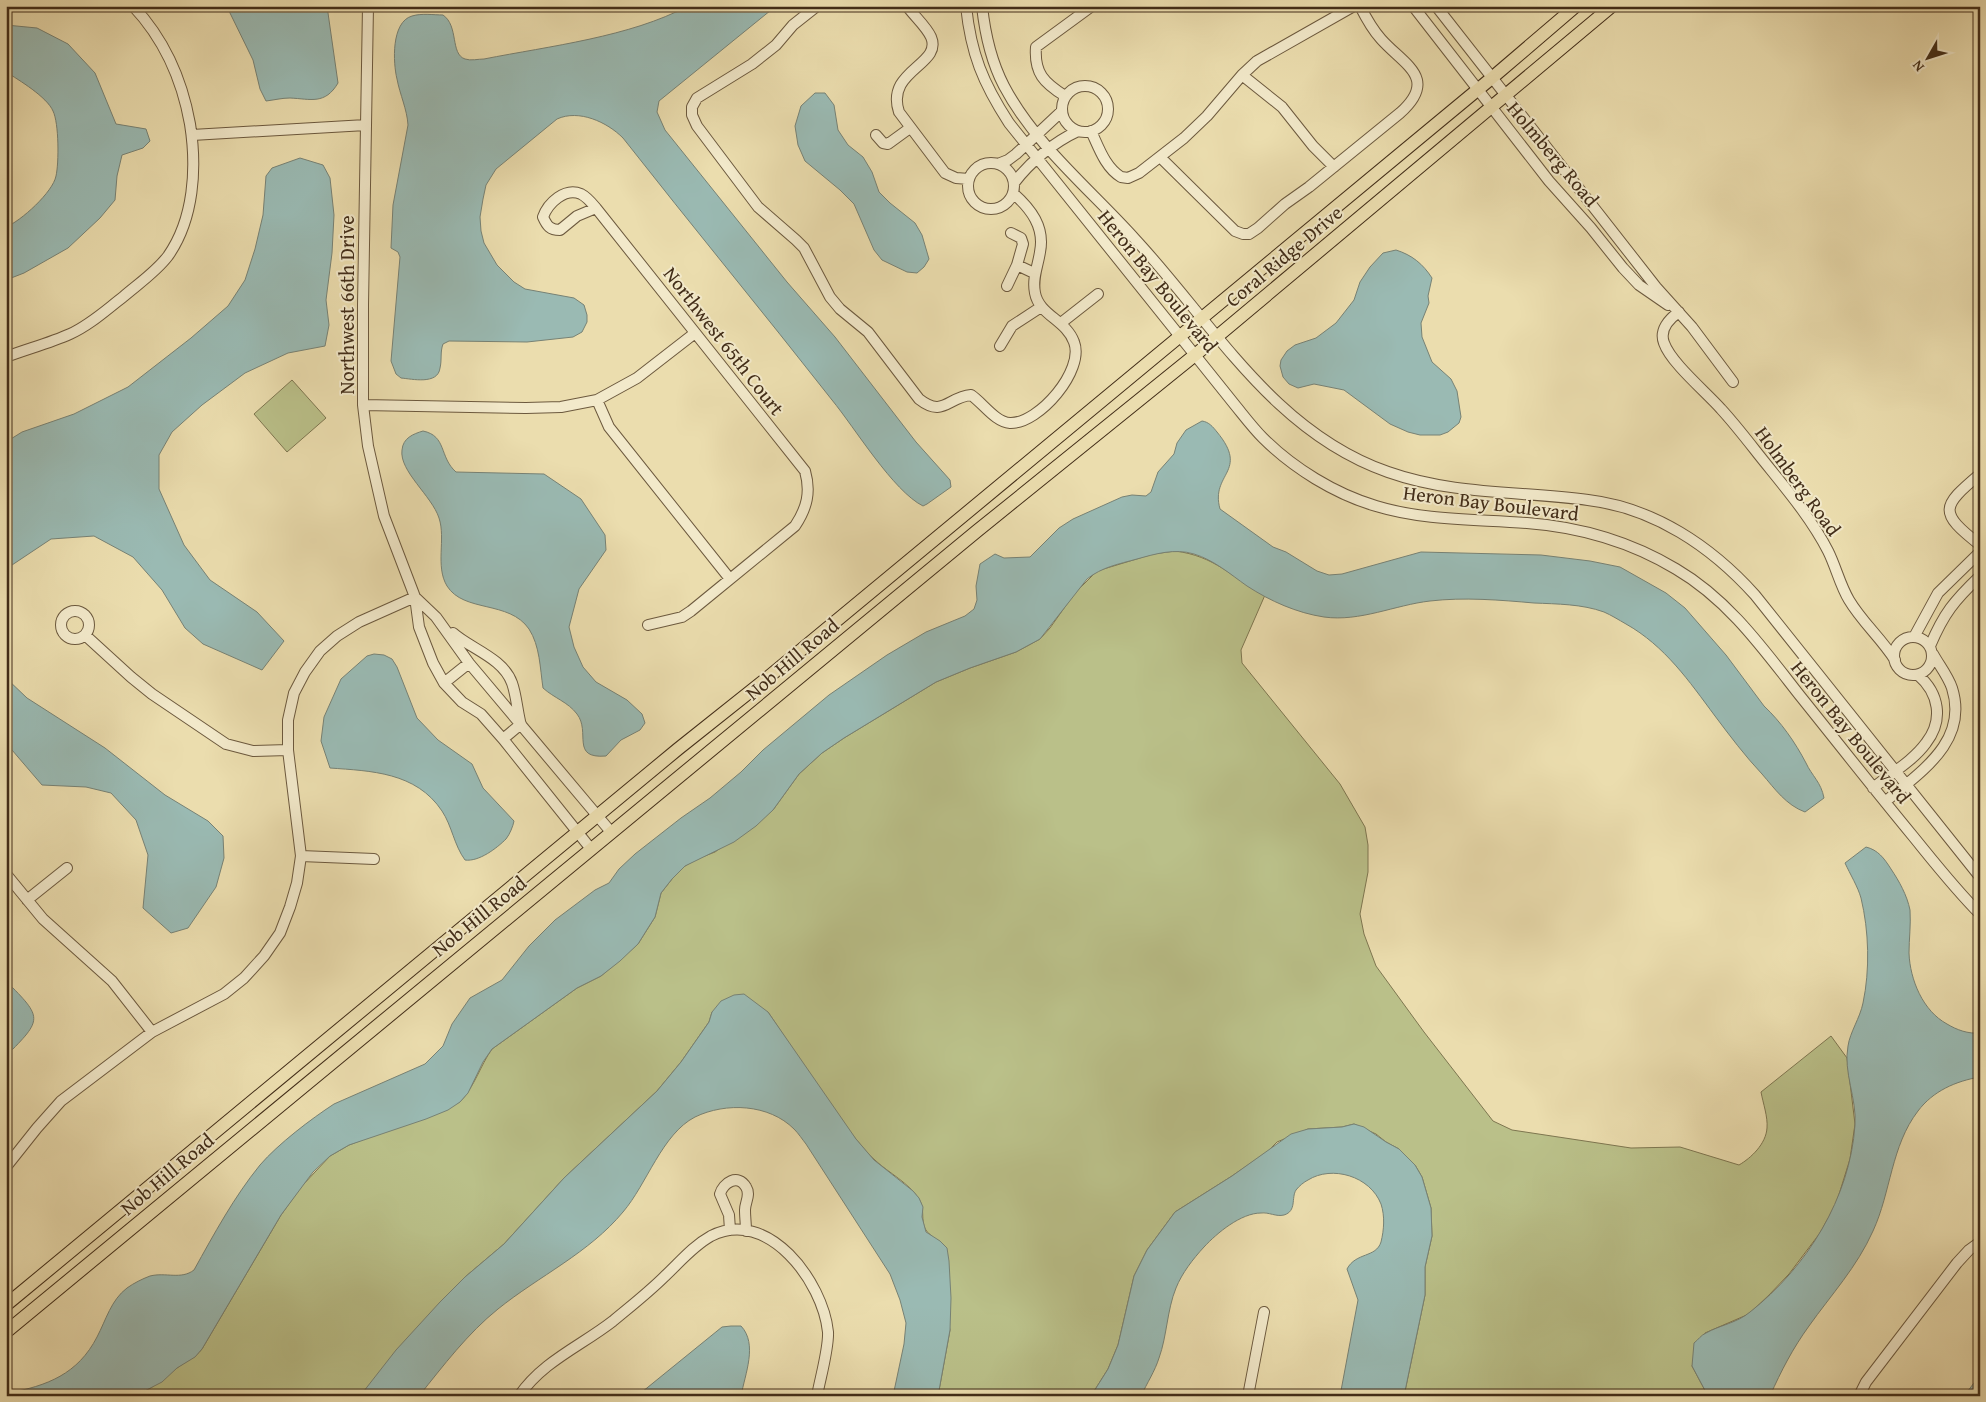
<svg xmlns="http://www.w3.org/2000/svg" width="1986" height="1402" viewBox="0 0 1986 1402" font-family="'Gentium Book Plus',serif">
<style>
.green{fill:#bac089;stroke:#7e7650}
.water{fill:#9abab3;stroke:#778275}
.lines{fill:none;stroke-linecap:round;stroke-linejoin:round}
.minor-casing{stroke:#6c593e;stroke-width:12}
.major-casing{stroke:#422d18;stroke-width:14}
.minor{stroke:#f2e9ca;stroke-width:10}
.major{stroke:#ebddae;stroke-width:12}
.labels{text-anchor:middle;stroke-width:4;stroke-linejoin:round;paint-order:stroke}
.street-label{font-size:20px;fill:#422d18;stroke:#f2e9ca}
</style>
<rect width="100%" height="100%" fill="#ebddae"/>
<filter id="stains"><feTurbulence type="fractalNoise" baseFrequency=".004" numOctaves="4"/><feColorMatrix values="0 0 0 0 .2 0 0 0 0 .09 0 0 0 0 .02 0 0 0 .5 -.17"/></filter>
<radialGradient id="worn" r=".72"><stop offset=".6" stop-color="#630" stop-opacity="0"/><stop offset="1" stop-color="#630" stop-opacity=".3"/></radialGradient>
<!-- green -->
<path class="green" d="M292 380 326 418 287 452 254 414Z
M1175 551C1215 556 1231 577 1265 595L1241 650 1242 663 1340 784 1365 827 1368 845V872L1360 914 1364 934 1376 966 1424 1032 1493 1121 1512 1130 1631 1148 1680 1147 1739 1165C1751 1158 1766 1144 1767 1128 1768 1117 1763 1103 1761 1092L1831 1036 1847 1058 1855 1124 1850 1159 1836 1204 1820 1233 1789 1274 1769 1295 1749 1314 1705 1333 1692 1366 1708 1396H1404L1425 1295V1267L1432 1236 1431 1208 1422 1177 1415 1165 1399 1149 1386 1142 1376 1134 1354 1124 1342 1127 1308 1129 1277 1142 1267 1152 1232 1176 1175 1212 1147 1250 1134 1276 1118 1345 1108 1369 1091 1396H938L950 1330 932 1236C917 1226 927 1212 919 1199 909 1183 889 1173 876 1161 870 1156 865 1150 860 1144 825 1104 798 1056 768 1012H712L709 1022 681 1062 657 1091 564 1178 504 1244 465 1277 360 1396H149L145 1391C159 1384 165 1376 177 1368 186 1361 195 1358 202 1349L281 1215 301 1187 330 1156 349 1145 460 1102C475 1086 480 1066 492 1049L577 988 601 976 638 944 655 917 661 893 672 879 685 866 697 859 715 852 773 810 799 774 822 753 844 738 936 682 970 668 1016 652 1040 639 1050 628 1074 594 1097 571 1153 554Z"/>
<!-- water -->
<path class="water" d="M228 6H327L338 83C325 105 311 99 290 98 282 98 274 100 266 101L260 89 253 60 229 11Z
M688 6H776L659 101 657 112 665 130 787 282 835 337 916 442 950 480 951 487 927 504 923 506C893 491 855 428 832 400 763 312 692 226 623 138 607 122 579 109 557 119L496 169 486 185 483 199 480 217 481 231 484 243 497 265 514 282 525 289 574 298 584 305 587 315V322L582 332 573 337 527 342 449 341 443 344C440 352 442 360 440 368 438 385 412 379 401 378L396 374 391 361 400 257 398 252 391 248 393 205 408 125C407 109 400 95 397 79 393 63 391 22 412 16 422 13 434 15 443 15 459 26 450 54 465 59 471 61 478 59 484 59 550 46 630 37 688 6Z
M6 25 37 28 68 44 95 73 116 124 146 129 150 141 143 148 122 155 117 176 115 200 100 218 68 248 24 273 6 280V227C21 221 53 192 56 176 59 163 59 123 53 111 47 97 19 80 6 72Z
M815 93H825L834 105 838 130 848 145 863 157 872 172 879 192 890 203 915 223 922 235 929 259 924 267 917 273 907 272 882 260 874 250 854 204 840 190 805 161 798 145 795 126 801 106Z
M300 158 323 165 330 178 334 215 332 253 326 300 329 325 325 346 288 353 245 373 202 405 172 432 159 455V489L184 545 210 580 257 612 284 641 262 670 203 644 185 628 162 590 133 557 94 536 51 539 6 569V442L22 432 74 414 128 387 191 338 228 306 245 280 255 249 263 215 266 176 272 168Z
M1396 250C1412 255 1423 264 1432 278L1428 296 1429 303 1421 323 1422 337 1432 362 1451 379 1457 391 1461 417 1459 423 1448 432 1440 435H1420L1408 432 1390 424 1344 390 1314 384 1298 388 1289 384 1283 377 1280 366 1281 360 1287 351 1295 345 1316 338 1336 323 1354 300 1360 282 1370 267 1383 253Z
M1202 421C1209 422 1213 427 1217 432 1250 472 1210 473 1220 509L1273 547 1286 552 1317 571 1329 575 1342 574 1421 552 1541 555 1590 561 1620 567 1666 593 1685 608 1726 655 1764 706C1781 722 1795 742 1806 763 1812 776 1821 782 1824 798L1805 812C1786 805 1775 789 1762 774 1745 756 1730 736 1715 716 1689 681 1665 646 1626 624 1619 620 1611 615 1604 612 1582 604 1557 604 1534 603 1500 600 1464 597 1430 601 1395 605 1360 622 1324 617 1297 613 1270 601 1247 586 1230 574 1214 560 1194 554 1175 548 1155 554 1137 559 1119 564 1102 567 1087 579L1040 639 1016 652 970 668 936 682 844 738 822 753 799 774 773 810 756 826 734 842 685 866 672 879 661 893 655 917 648 928 638 944 620 961 601 976 577 988 492 1049 483 1062 468 1093 460 1102 448 1110 426 1119 349 1145 330 1156 313 1172 281 1215 202 1349 195 1357 177 1368 162 1382 135 1396H6L8 1393C47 1386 78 1374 97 1337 106 1320 111 1300 127 1288 134 1283 142 1279 150 1276 166 1272 181 1280 194 1270 214 1234 234 1197 260 1165 278 1144 311 1119 334 1104L425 1064 443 1046 452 1024 470 998 502 980 529 946 555 920 595 890 609 883 619 869 635 854 681 818 710 798 741 772 763 750 829 695 887 655 926 632 965 616 974 609 977 600 976 586 980 564 995 554 1004 558 1030 557 1059 528 1073 519 1122 497 1132 495 1146 496 1151 492 1158 472 1174 454 1177 443 1186 430Z
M423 431C447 436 439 457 456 472L544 474 581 499 605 535 606 550 579 589 569 627 574 647 583 667 596 682 627 700 642 714 645 723 640 730 621 740 606 756C570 759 591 732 577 714 568 702 554 698 543 688 540 668 540 646 529 629 509 600 464 613 447 586 435 566 446 539 439 518 432 496 399 471 402 450 403 438 413 434 423 431Z
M374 654 384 655 392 659 397 667 417 718 438 740 472 764 483 788 514 821C513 826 510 834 506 839 497 848 479 862 465 860 454 845 452 826 442 811 416 772 371 771 330 768L321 741 324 717 341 679 367 656Z
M6 678 27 698 105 748 165 795 208 821 223 836 224 858 216 887 188 928 171 933 143 908 148 855 136 820 111 793 86 787 42 785 6 743Z
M1866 847C1878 850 1884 858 1891 869 1899 881 1907 895 1910 910 1911 925 1909 939 1909 953 1910 980 1923 1011 1947 1024 1957 1030 1968 1034 1980 1033V1077C1956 1081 1933 1091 1918 1111 1891 1146 1891 1192 1873 1231 1857 1267 1831 1295 1809 1326 1793 1348 1781 1371 1770 1396H1708L1692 1366 1694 1343C1698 1340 1701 1335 1706 1333 1720 1325 1737 1323 1750 1312 1807 1267 1850 1198 1855 1125 1857 1099 1843 1072 1848 1046 1850 1032 1860 1018 1863 1003 1870 970 1869 931 1861 898 1858 887 1850 874 1845 863Z
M6 981C43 1018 43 1019 6 1056Z
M744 994 768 1012 856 1139 874 1160 913 1191 919 1198 923 1207 922 1217 926 1232 940 1241 947 1248 949 1261 951 1298 950 1330 938 1396H893L904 1344 906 1323 900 1300 890 1274 806 1144C802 1139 799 1134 794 1129 769 1104 726 1102 695 1117 662 1134 647 1184 623 1212 589 1253 539 1276 498 1309 468 1333 443 1366 419 1396H360L396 1350 440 1302 465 1277 504 1244 564 1178 657 1091 681 1062 709 1022 712 1012 721 1001 734 995Z
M1354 1124 1364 1127 1386 1142 1399 1149 1415 1165 1422 1177 1431 1208 1432 1236 1425 1267V1295L1404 1396H1340L1358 1300 1347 1269C1356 1252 1376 1258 1381 1242 1384 1230 1385 1216 1381 1204 1370 1176 1332 1165 1308 1180 1304 1182 1299 1186 1296 1190 1291 1198 1297 1211 1284 1215 1276 1217 1269 1212 1261 1213 1241 1213 1217 1233 1204 1247 1193 1259 1182 1273 1176 1288 1167 1310 1167 1336 1159 1358 1155 1371 1147 1383 1141 1396H1091L1108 1369 1118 1345 1134 1276 1147 1250 1175 1212 1232 1176 1291 1134 1308 1129 1342 1127Z
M731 1326H741C758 1344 745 1374 741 1396H637L722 1327Z
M1980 1375V1396H1964Z"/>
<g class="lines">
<!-- minor casing -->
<g class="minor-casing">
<path id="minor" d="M368 6 363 305V405L368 446 384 516 415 597 419 627 433 663 444 683 462 702 481 714 503 739 591 849
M817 6 793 25 776 45 752 64 697 98 692 107V115L697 126 758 207 796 240 804 248 830 297 840 309 868 332 919 399C943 418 948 397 971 395 983 403 995 422 1010 423 1039 424 1085 370 1074 342 1066 320 1039 315 1035 293 1032 278 1038 266 1040 252 1045 227 1031 209 1013 193
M907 6C914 16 926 26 931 37 943 65 885 70 899 112L945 173 956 178 969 179
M966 6C971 54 983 83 1009 123L1235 405C1244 416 1253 428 1263 438 1293 468 1335 494 1376 506 1425 521 1477 519 1527 523 1580 527 1631 542 1676 569 1729 600 1764 650 1801 697 1838 743 1874 789 1912 835 1934 862 1955 889 1980 914
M982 6C985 34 991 61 1004 86 1035 145 1091 190 1135 239 1213 323 1273 432 1388 472 1453 495 1520 491 1588 500 1654 508 1711 546 1755 595L1980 877
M1413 6 1549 181 1591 228 1623 268 1639 285 1668 305
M1436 6 1656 287 1692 327 1733 382
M1242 75 1282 107 1313 146 1334 167
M1062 109a23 23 0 1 1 46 0a23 23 0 1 1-46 0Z
M1065 96C1044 83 1034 73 1036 47L1092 6
M1091 131C1099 148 1105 167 1121 177L1128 178 1139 173 1184 138 1207 116 1242 75 1257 61 1354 6
M192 135 366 125
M876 135 883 143 888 144 910 128
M1160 157 1235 231 1243 234H1249L1258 228 1285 204 1309 187 1400 113C1439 78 1404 65 1381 39 1372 29 1366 18 1360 6
M968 186a23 23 0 1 1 46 0a23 23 0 1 1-46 0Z
M998 164 1008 160 1016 154 1062 111
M1014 183C1030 162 1054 142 1078 131
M596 208 577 216 560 230C550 230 547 226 543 217 548 203 565 187 581 194 587 197 591 202 596 208L805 471C811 492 807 508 795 526L691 611 682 617 648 625
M1011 233 1021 238 1023 244 1017 265
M1007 286 1017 265 1034 273
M1679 312C1669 319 1659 330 1664 343 1671 363 1706 392 1721 409 1733 422 1744 436 1755 450 1780 482 1809 514 1828 551 1836 567 1840 585 1849 600 1862 622 1881 638 1895 660
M1061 323 1098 294
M1000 346 1012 326 1041 307
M6 357C27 349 50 343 70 334 90 325 106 310 123 297 138 284 156 272 168 256 194 219 197 168 190 124 182 79 165 40 133 6
M597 400 609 427 730 579
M363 405 526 408 561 407 597 400 637 378 695 333
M1980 474C1941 507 1938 512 1980 545
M415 597 436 617 469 663 611 832
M61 625a14 14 0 1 1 28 0a14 14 0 1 1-28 0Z
M453 633C471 649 503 658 512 683 516 694 517 708 520 721
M85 635 131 677 152 694 226 744 253 751 288 750
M1894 656a19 19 0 1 1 38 0a19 19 0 1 1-38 0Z
M1914 637 1938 593 1980 552
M1930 646C1944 613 1954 601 1980 576
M444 683 469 663
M503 739 521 724
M1873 788C1890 774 1913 761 1926 743 1944 720 1939 693 1918 675
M1885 802C1920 772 1969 742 1952 688 1948 676 1939 665 1933 654
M301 856 374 859
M6 874 43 919 112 981 152 1032
M27 900 67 868
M6 1167 37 1128 61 1101 152 1032 224 994 244 978 264 956 280 933 290 907 297 883 301 856 288 750V720L294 693 305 672 320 651 337 636 359 622 415 597
M730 1230 729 1215 720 1194C723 1183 738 1173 746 1187 751 1195 745 1202 745 1210 745 1217 746 1224 746 1231
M519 1396C543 1361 581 1346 613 1321 631 1306 649 1292 665 1276 680 1262 693 1246 711 1236 768 1207 823 1282 828 1332 829 1348 820 1379 817 1396
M1248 1396 1264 1312
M1859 1396 1866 1382 1957 1263 1969 1250 1980 1242"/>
</g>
<!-- major casing -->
<g class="major-casing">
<path id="major" d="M6 1305 678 749 766 679 1493 77 1576 6
M6 1332 977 531 1195 355 1612 6"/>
</g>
<!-- minor -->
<use href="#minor" class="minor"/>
<!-- major -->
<use href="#major" class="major"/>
</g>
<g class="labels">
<!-- street labels -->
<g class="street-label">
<text transform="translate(1553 154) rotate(50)" y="7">Holmberg Road</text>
<text transform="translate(1284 256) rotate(-40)" y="7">Coral Ridge Drive</text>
<text transform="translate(1158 281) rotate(51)" y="7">Heron Bay Boulevard</text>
<text transform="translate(347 305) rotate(-90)" y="7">Northwest 66th Drive</text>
<text transform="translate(724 341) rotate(52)" y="7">Northwest 65th Court</text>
<text transform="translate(1798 481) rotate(54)" y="7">Holmberg Road</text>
<text transform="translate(1491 503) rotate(7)" y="7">Heron Bay Boulevard</text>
<text transform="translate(792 659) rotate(-40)" y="7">Nob Hill Road</text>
<text transform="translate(1851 732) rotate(51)" y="7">Heron Bay Boulevard</text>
<text transform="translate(479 916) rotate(-39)" y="7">Nob Hill Road</text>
<text transform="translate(167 1174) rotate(-40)" y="7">Nob Hill Road</text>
</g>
</g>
<!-- margin -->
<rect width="1986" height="1402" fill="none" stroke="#ebddae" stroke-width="25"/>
<rect x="8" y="8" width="1971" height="1387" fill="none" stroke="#422d18" stroke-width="2.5"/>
<rect x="12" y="12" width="1961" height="1377" fill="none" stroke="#422d18"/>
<!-- north arrow -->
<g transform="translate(1928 58) rotate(231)" stroke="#f2e9ca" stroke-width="4" paint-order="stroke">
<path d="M0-4L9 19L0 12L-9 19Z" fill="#422d18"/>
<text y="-8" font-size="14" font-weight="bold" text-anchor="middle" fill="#422d18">N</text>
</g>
<rect width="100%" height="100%" filter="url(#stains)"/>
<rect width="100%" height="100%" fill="url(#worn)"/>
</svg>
